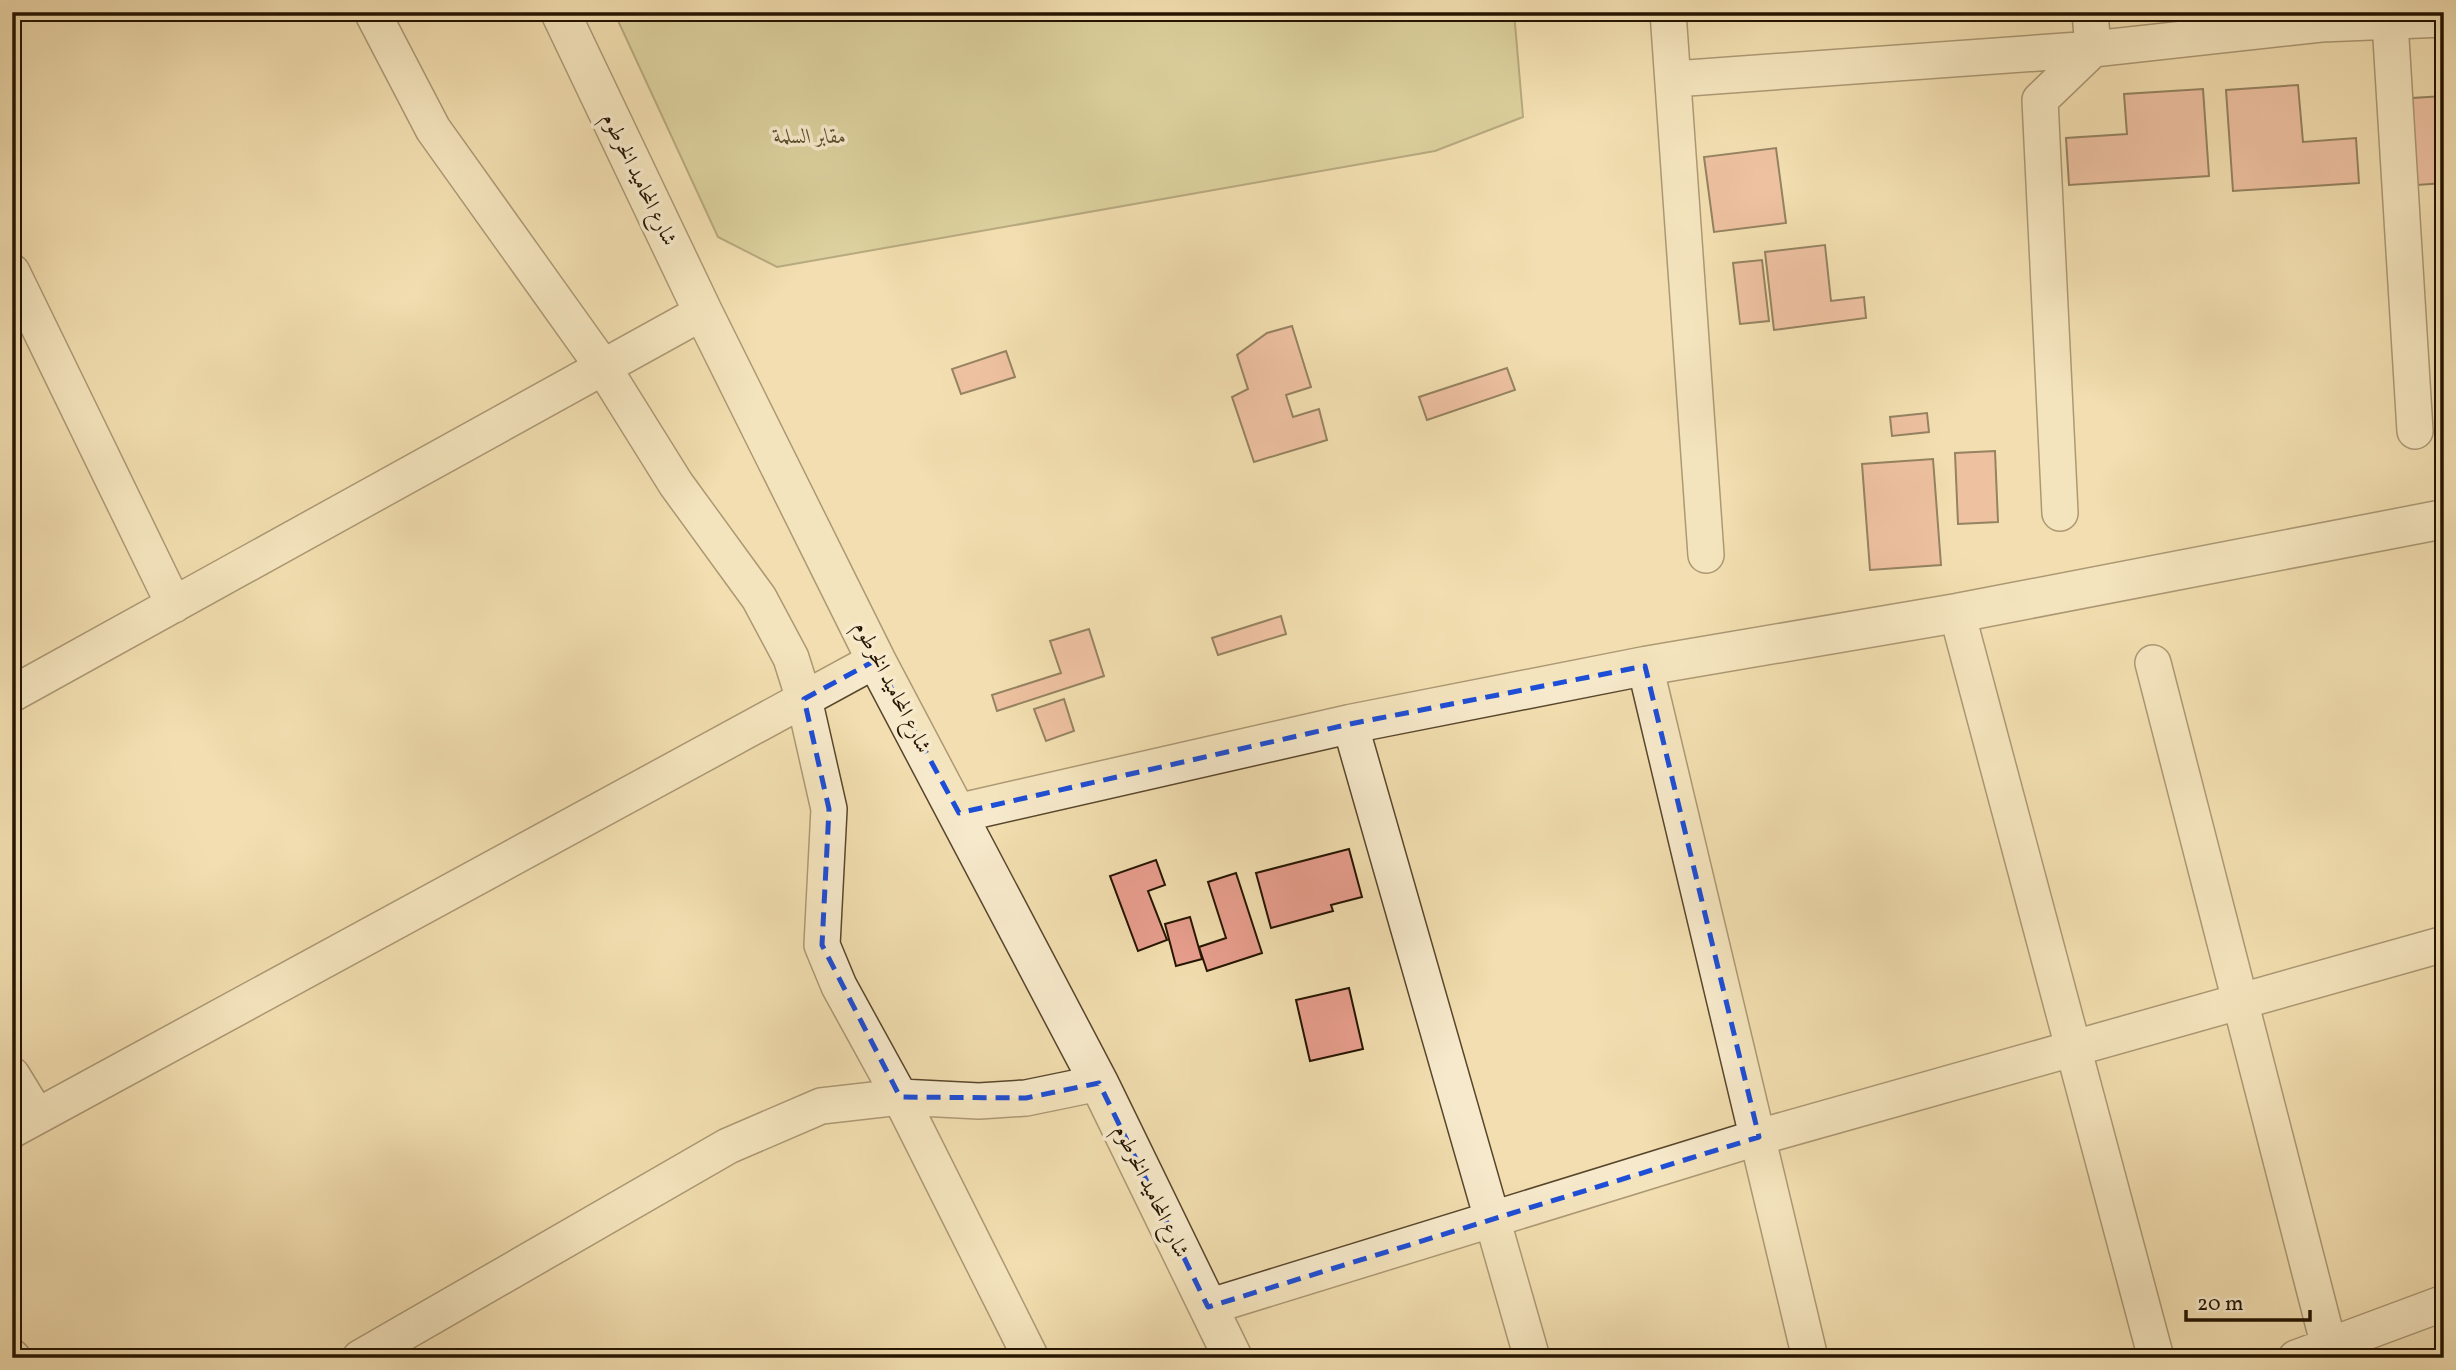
<svg xmlns="http://www.w3.org/2000/svg" width="2456" height="1370" viewBox="0 0 2456 1370" font-family="Vollkorn,Amiri,serif">
<style>
.green{fill:#c0c087;stroke:#726a44;stroke-width:2}
.building{fill:#e89e8e;stroke:#241400;stroke-width:2}
.lines{fill:none;stroke-linecap:round;stroke-linejoin:round}
.minor-casing{stroke:#58462c;stroke-width:38}
.tertiary-casing{stroke:#58462c;stroke-width:41}
.minor{stroke:#f7eacc;stroke-width:35}
.tertiary{stroke:#f7eacc;stroke-width:38}
.marked{fill:none;stroke:#1d4ed8;stroke-width:5;stroke-dasharray:14 9;stroke-linejoin:round}
.labels{text-anchor:middle;stroke-width:7;stroke-linejoin:round;paint-order:stroke}
.park-label{font-size:21px;font-style:italic;fill:#5b502f;stroke:#f7eacc}
.street-label{font-size:21px;fill:#241400;stroke:#f7eacc}
</style>
<rect width="100%" height="100%" fill="#f2deb0"/>
<filter id="stains"><feTurbulence type="fractalNoise" baseFrequency=".00286" numOctaves="4"/><feColorMatrix values="0 0 0 0 .2 0 0 0 0 .09 0 0 0 0 .02 0 0 0 .5 -.17"/></filter>
<radialGradient id="worn" r=".72"><stop offset=".6" stop-color="#630" stop-opacity="0"/><stop offset="1" stop-color="#630" stop-opacity=".3"/></radialGradient>
<!-- green -->
<path class="green" d="M614 12H1514L1523 117 1435 151 777 267 718 237Z"/>
<!-- building -->
<path class="building" d="M2298 85 2303 142 2356 138 2359 183 2233 191 2226 90Z
M2203 89 2209 176 2069 185 2066 138 2127 134 2124 94Z
M2444 96V183L2417 185 2412 98Z
M1776 148 1786 223 1714 232 1704 157Z
M1825 245 1831 301 1864 297 1866 318 1774 330 1765 252Z
M1762 260 1769 321 1740 324 1733 263Z
M1292 326 1311 387 1286 395 1293 417 1319 409 1327 440 1254 462 1232 397 1248 389 1237 355 1267 333Z
M1006 351 1015 377 961 394 952 369Z
M1507 368 1515 390 1427 420 1419 397Z
M1927 413 1929 432 1892 436 1890 417Z
M1995 451 1998 522 1958 524 1955 453Z
M1933 459 1941 565 1870 570 1862 464Z
M1281 616 1286 634 1218 655 1212 638Z
M1089 629 1104 676 997 711 992 695 1061 673 1050 641Z
M1064 699 1074 731 1046 741 1034 709Z
M1349 849 1362 897 1331 905 1333 911 1271 928 1256 873Z
M1156 860 1165 885 1148 891 1167 940 1138 951 1110 876Z
M1236 873 1262 953 1207 971 1199 947 1226 938 1208 882Z
M1190 917 1202 959 1176 966 1165 924Z
M1349 988 1363 1049 1310 1061 1296 1000Z"/>
<g class="lines">
<!-- minor casing -->
<g class="minor-casing">
<path id="minor" d="M372 12 433 129 603 367 676 484 759 598 791 658 804 699 829 809 822 945 839 986 900 1097 1031 1358
M1668 12 1706 555
M2390 22 2415 431
M1674 79 2093 49 2321 24 2444 19
M12 272 174 605
M2060 513 2040 100 2093 49 2090 12
M1957 613 2156 1358
M2153 663 2332 1358
M1645 666 1810 1358
M12 694 703 312
M1350 724 1532 1358
M12 1075 37 1116
M12 1130 876 660
M1208 1307 1759 1137 2444 944
M12 1357 13 1358
M360 1358 728 1146 821 1106 900 1097 979 1101 1026 1098 1099 1083
M2296 1358 2444 1303"/>
</g>
<!-- tertiary casing -->
<g class="tertiary-casing">
<path id="tertiary" d="M560 12 703 312 876 660 1099 1083 1233 1358
M959 813 1350 724 1645 666 1957 613 2444 519"/>
</g>
<!-- minor -->
<use href="#minor" class="minor"/>
<!-- tertiary -->
<use href="#tertiary" class="tertiary"/>
</g>
<!-- marked area -->
<path d="M0 0H2456V1370H0ZM876 660 959 813 1350 724 1645 666 1759 1137 1208 1307 1099 1083 1026 1098 900 1097 822 945 829 809 804 699Z" fill="#f2deb0" fill-opacity=".55" fill-rule="evenodd"/>
<path class="marked" d="M876 660 959 813 1350 724 1645 666 1759 1137 1208 1307 1099 1083 1026 1098 900 1097 822 945 829 809 804 699Z"/>
<g class="labels">
<!-- park labels -->
<g class="park-label">
<text x="810" y="143">مقابر السلمة</text>
</g>
<!-- street labels -->
<g class="street-label">
<text transform="translate(640 179) rotate(64)" y="7">شارع المحاميد الخرطوم</text>
<text transform="translate(893 687) rotate(63)" y="7">شارع المحاميد الخرطوم</text>
<text transform="translate(1152 1191) rotate(64)" y="7">شارع المحاميد الخرطوم</text>
</g>
</g>
<!-- margin -->
<rect width="2456" height="1370" fill="none" stroke="#f2deb0" stroke-width="42"/>
<rect x="14" y="14" width="2428" height="1342" fill="none" stroke="#241400" stroke-width="3.5"/>
<rect x="21" y="21" width="2414" height="1328" fill="none" stroke="#241400" stroke-width="2"/>
<!-- scale -->
<path d="M2186 1310v10h124v-10" fill="none" stroke="#241400" stroke-width="3.5"/>
<text x="2197" y="1310" font-size="21" fill="#241400" stroke="#f7eacc" stroke-width="5" paint-order="stroke">20 m</text>
<rect width="100%" height="100%" filter="url(#stains)"/>
<rect width="100%" height="100%" fill="url(#worn)"/>
</svg>
